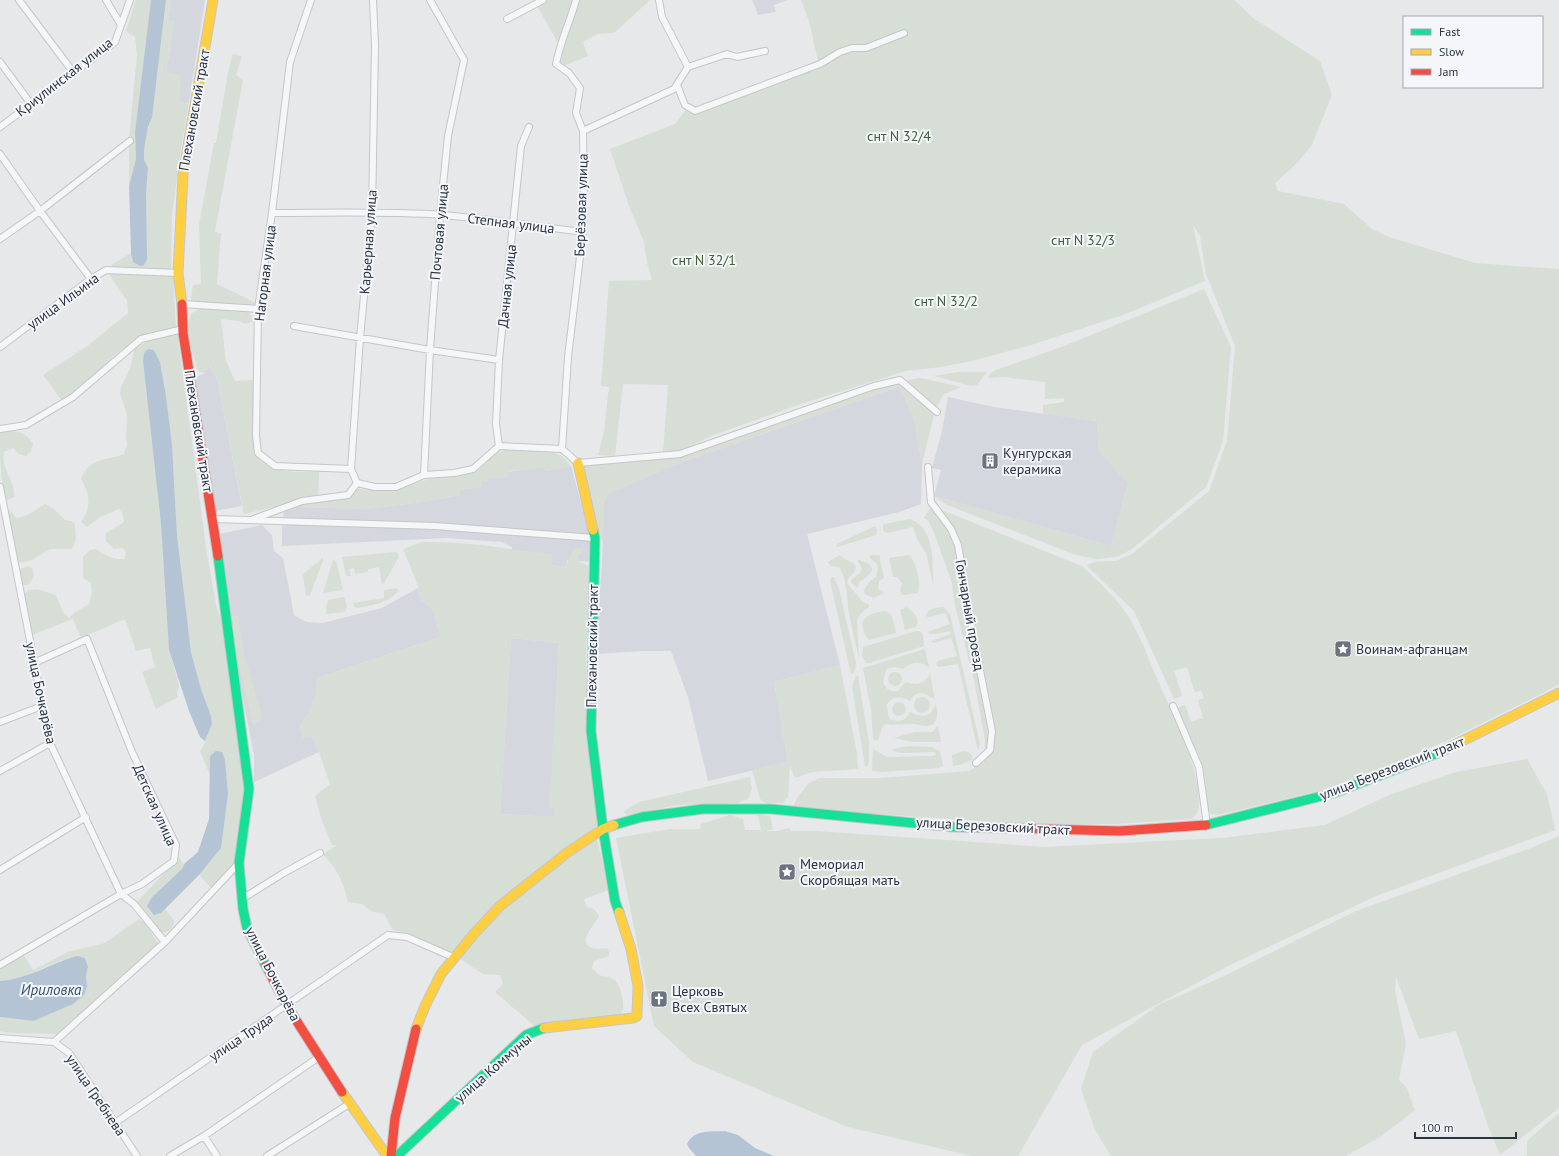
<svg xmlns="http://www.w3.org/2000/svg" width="1559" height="1156" viewBox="0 0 1559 1156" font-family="'PT Sans',sans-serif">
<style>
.built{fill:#d4d7dd}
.green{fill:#d6ded6;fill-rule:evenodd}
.water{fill:#b4c4d5}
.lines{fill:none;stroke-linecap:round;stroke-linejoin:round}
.street-casing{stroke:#c4c6c8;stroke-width:8}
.fast-casing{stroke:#c4c6c8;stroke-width:11}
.slow-casing{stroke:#c4c6c8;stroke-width:11}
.jam-casing{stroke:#c4c6c8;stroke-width:11}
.street{stroke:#f5f6f7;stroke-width:6}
.fast{stroke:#16e098;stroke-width:9}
.slow{stroke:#ffcf43;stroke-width:9}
.jam{stroke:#f24e42;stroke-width:9}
.labels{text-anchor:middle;stroke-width:4;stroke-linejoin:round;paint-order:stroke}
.street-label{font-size:14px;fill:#2b3445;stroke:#f4f6f9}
.park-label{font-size:14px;fill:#3f6138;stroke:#f4f6f9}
.poi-label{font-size:14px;fill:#2b3445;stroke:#f4f6f9;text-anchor:start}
.water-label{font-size:15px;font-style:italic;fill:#34527a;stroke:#f4f6f9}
</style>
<rect width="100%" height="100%" fill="#e6e8ea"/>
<!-- built -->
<path class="built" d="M171 0H205L189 102 180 104 166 73 174 22 168 20Z
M752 0H788L774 5 776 12 758 15Z
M209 366 216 375 242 506 215 511 194 378 205 373Z
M900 386 915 423 922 464 921 504 899 512 807 534 840 665 774 682 788 762 708 781 688 697 671 651H643L595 654 602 565 604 501 609 493 677 464Z
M948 397 994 407 1097 421 1099 451 1128 483 1111 546 934 496 941 470 932 468 942 431Z
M571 466 592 542 591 562 567 560 566 567 551 565 552 555 512 550V547L502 542 447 538 282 546V531L284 509 297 507 365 509 423 502 460 495V490L482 487V481L488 478 508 477 507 472 545 467 546 471Z
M262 525 272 535 274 551 283 558 294 615 306 622 323 623 382 608 418 588 421 600 433 610 441 637 317 678 316 695 309 712 299 728 311 736 319 752 254 782V755L232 642 220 534Z
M511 638 559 643 550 808H555L554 817 500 814Z"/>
<!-- green -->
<path class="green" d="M136 0H151L135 132 136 159 129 186V138L137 56 135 37 126 31Z
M166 0H171L168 20 174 22 166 72 181 75 180 103 189 102 181 148 172 215 171 270 118 269 111 265 131 253 133 261C138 231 145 201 148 171 148 166 145 164 144 160 142 149 148 128 152 118Z
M547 0H575L568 23 558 43 537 6Z
M578 0H650L614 33 597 34 583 42 588 56 563 66 559 63 562 46 572 21Z
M801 0H1234L1253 18 1320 61 1332 95 1312 145 1295 165 1275 183 1278 191 1344 204 1372 229 1389 237 1475 263 1559 269V684L1539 695 1446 741 1385 767 1326 789 1218 815 1211 814 1208 810 1203 766 1177 708 1185 705 1191 722 1203 718 1198 700 1204 698 1201 690 1195 693 1187 667 1174 671 1182 696 1174 699 1134 611 1086 565 1095 562 1116 561 1132 554 1209 491 1227 441 1235 346 1206 274 1200 236 1193 225 1205 281 1123 315 1031 345 972 361 941 367 905 371 798 405 711 436 684 449 663 453 668 385 623 384 615 456 598 455 604 431 609 387 601 386 609 281 652 280 647 263 644 242 629 206 610 149 675 124 685 111 695 108 818 61 809 21Z
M233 54 242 56 236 75 243 80 215 231 221 234 217 284 256 303 251 306 194 302 191 299 193 285 201 284 199 225 214 143H216L228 72Z
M108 273 173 275 176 329C164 332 150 333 140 338 110 353 90 384 62 401L43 375 86 347 128 313 127 300Z
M1204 289 1231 347 1223 441 1206 487 1132 549 1117 557 1096 559 1076 555 947 505 934 496 1111 546 1128 483 1099 451 1097 421 1043 414V405L1064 402V398L1045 399V382L1004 377 988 378 990 374 996 370 1064 346Z
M204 309 249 313 253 319V321L246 324 239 321 221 319 226 361 235 381 255 380 256 451C265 476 297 471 319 472L318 497 303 498 278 506 244 514 216 375 210 366 205 373 198 371 186 331 191 314 197 310Z
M177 332 207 554 216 604 222 624 246 785 236 863 212 889 199 875 221 848 210 756V775L200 751 203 747 212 724 211 716 201 689 191 652 177 535 172 445 166 396 160 362 154 350 148 349 144 353 143 361 161 524 169 650 179 685 177 693 178 697 156 709 142 672 155 667 150 648 136 651 125 619 81 638 73 619 32 635 25 599V593C36 585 46 593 56 595L63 612 69 618 74 613 89 604 92 593 91 583 83 578V557L90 550 96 549C106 556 113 560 125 559L126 552 123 548 114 549 106 541V533L124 522 123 514 119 509 100 517 87 527 81 522C92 508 90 493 81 479 90 457 106 461 124 454L127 445 126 436 127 414 120 393 121 387 131 366 134 350 152 338Z
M958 372H987L977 385 971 386 934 376Z
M919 378 926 379 961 387 943 395 936 409 905 381Z
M900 382 934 414 922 464 915 423 899 386 677 464 609 493 604 501 603 542 596 529 581 466 683 456 876 388Z
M4 431C17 430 25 432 33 444L31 451 26 456 19 454 13 448 4 452C0 471 16 479 14 497L7 500C0 484 0 452 0 432Z
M507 449 552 451 563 457 571 466 546 471 545 468 508 471V477L488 478V481H482V487L460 490V495L423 502 365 509 297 507 300 504 349 497 358 489 384 490 400 489 435 477 470 474 479 470 494 454Z
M45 504 54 509 65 520 71 521 75 524 76 540 72 549H50L32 560 20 563 17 558 7 512 9 509 15 517 18 518 28 515Z
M930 508 944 511 1082 566C1095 578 1109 591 1120 605 1138 627 1147 656 1158 681 1174 717 1200 767 1199 806 1199 811 1196 815 1192 819L1114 824H1017L799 808 794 806 797 798 809 783 819 778H881L969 771 984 762 985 741 974 680 955 606 952 583 935 535 928 520 924 518Z
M910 519C935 528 933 562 933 584L926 553 918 541 913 527 887 533 883 531V525L885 524Z
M875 526 877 531 876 535 841 546 837 547 836 546 837 544Z
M422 542C465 541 509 549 552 555L551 565 565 567 574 549 584 548 581 554 578 555 579 562 591 567 586 651V736L599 826 452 954 412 935 393 930 384 914 371 911 362 904 348 902C343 881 338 870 323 854L336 846 332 845 322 821 315 796 330 784 319 752 311 736 303 739 299 728C312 708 316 701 317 678L441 637 433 610 421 600 417 583 403 549ZM511 638 559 643 549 808H555L554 817 500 814Z
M395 552 398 553 399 557 384 583 382 584 379 567 368 569V572L355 574 354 568 349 569 351 576H346L342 557Z
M840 555C846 562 852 560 856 566 856 574 848 575 847 583L863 602 869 605V607L860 614 857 621 859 660C856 644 852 629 849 613 847 600 847 577 839 567L830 566 828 562Z
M870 555H879L884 578 879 581 878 588 880 591 885 593 873 598 865 594 864 590 870 581 876 577 878 568 877 564 870 558Z
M909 555C917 563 921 583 918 593L902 595 900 590 902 583 897 577H893L889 558Z
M323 558V561L310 595 306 596 303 574Z
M333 560 336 561 343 590 323 593Z
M859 560 869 564 873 569 868 576 859 582 858 588 855 586 851 582 852 579 859 574 862 569 858 561Z
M29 566 33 569C34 576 33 580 28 585H23L19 572 20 569Z
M831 577H834L839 589 856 663 855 670 853 674H851L830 581Z
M397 588 398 591C389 603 372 605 358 608L355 607 353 603 384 598V590Z
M344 597 347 605 345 612 326 614V607L328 600Z
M907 607C913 613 920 616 916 627L905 630 900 610Z
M944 607 950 614 980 744 978 751 958 664 938 667 936 664 937 661 957 656 951 638 934 643 931 641 951 634 949 631 937 634H930L927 632 950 624 945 613 928 617 926 616C928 607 937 608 944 607Z
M886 611C894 615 894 625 896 633L869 640C865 636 864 634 863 629 859 615 876 612 886 611Z
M236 615 238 616 244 653 262 715 261 721 256 724H253L235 649 231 617Z
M916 631H920L923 635 924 646 869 663H866L862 656 863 647Z
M925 649 929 667C919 661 912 661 903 669 897 667 891 666 886 670L883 682C886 690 891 692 898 691L906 682C917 686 924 684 930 674L935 700C926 693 916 689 910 701 901 697 894 695 887 704L888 715 890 719C900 723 905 721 910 712 923 718 930 718 936 704 938 715 939 727 923 726 920 725 917 724 914 724 904 723 897 726 886 724L883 726 878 740 875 741 873 738 871 710 863 668Z
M840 665 857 754 858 769 812 772 795 778 790 766 788 797 783 803H766L760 799 752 770 788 761 774 682Z
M888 679a7 7 0 1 1 14 0a7 7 0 1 1-14 0Z
M858 675 869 743V762L867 767 865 766 852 686 856 676Z
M914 705a8 8 0 1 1 16 0a8 8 0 1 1-16 0Z
M892 709a7 7 0 1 1 14 0a7 7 0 1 1-14 0Z
M938 726 941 742H913L894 738 915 732H932Z
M908 746 931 747 940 751 943 766 939 768 881 772 872 771 873 749 887 757 932 756 936 755 935 752 902 753 892 751 893 749Z
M964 751C970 753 972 753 972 760L959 765 953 766 952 755Z
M1527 759 1547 794 1555 830 1376 896 1228 966 1082 1045 1018 1156H972L848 1127 693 1062 654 1026 616 838 670 829H700L701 824 730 815 743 819 745 830H761L758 815 770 816 773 829 765 831H780V830L790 828 791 831H816L1045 847 1222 838 1325 825 1389 795 1456 772Z
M750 777 752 789 748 799 737 803 677 805 629 815 624 813V811L639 802Z
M1559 836V1108L1500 1155 1488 1126 1456 1031 1419 1039 1396 977 1395 991 1406 1043 1399 1080 1407 1088 1415 1110 1380 1137 1346 1156H1111L1095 1130 1081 1089 1093 1052 1158 1005 1222 977 1356 911 1531 848Z
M597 839 609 890 584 899 587 907 594 909 599 916C595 925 572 946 597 949 600 949 604 948 607 948L609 952V956L594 961 592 968C603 981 603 973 613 979 621 984 624 1001 623 1009 623 1010 620 1014 620 1015L537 1028 495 992 503 984 500 975 483 974 459 958 501 908 543 875Z
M177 854 184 865 182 869 152 897 161 913 165 909 174 921C173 930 169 932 160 933L137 905 138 901 174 863Z
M139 919 147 925 159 945 58 1034 11 1033 0 1031V1017L34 1021 73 1004 87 986 86 976 88 967 62 960 14 980 0 981V968L6 966 23 954 33 970 68 952 105 943Z
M1559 1113V1156H1527V1141Z"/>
<!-- water -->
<path class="water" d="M151 0H166L152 118 148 127 144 150V160L148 168 146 193 147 259 144 265 140 266 133 262 131 253 129 186 136 159 135 132Z
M148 349 154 350 160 362 166 396 172 445 177 535 191 652 201 689 211 716 212 724 205 741 200 737 189 711 169 650 161 524 143 361 144 353Z
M216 751 222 752 225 760 228 794 221 848 199 875 161 913 154 915 147 906 152 897 182 869 185 863 198 852 209 819 210 756Z
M77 956 85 958 88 967 86 976 87 986 84 995 73 1004 34 1021 0 1017V981C28 979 51 963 77 956Z
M725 1131 738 1135 755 1148 774 1156H696L689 1148 687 1144C694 1129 711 1132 725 1131Z"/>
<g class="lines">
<!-- street casing -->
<g class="street-casing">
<path id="street" d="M19 0 73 72
M106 0 121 25
M311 0 290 62 272 213 258 309 256 436 258 453 275 466 351 469
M659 0 662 17 688 67
M507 19 543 0
M0 62 31 104
M677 85 685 105 695 111 820 64 840 52 852 48H866L904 33
M0 127 115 42 130 0
M583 131 674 89 688 67 727 54 737 57 765 51
M0 154 40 211 91 279
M272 213C328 213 385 211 442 215 489 219 536 226 583 232
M0 239 40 211 130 141
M182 304 258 309
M294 326 430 350 499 360
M0 347 91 279 106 270 178 273
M0 429 26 425 73 397 141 339 183 329
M499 446 496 424 499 360 521 146 529 127
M562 449 568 357 583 232 584 205 583 131 576 113 580 88 569 73 556 64C560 42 570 22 576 0
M928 467 931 502 951 529 958 545 974 640 992 731 990 750 976 763
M424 475 430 350 440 215 448 136 464 60 430 0
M357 483 351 469 360 338 372 213 375 45 373 0
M0 487 50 743 121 894 134 904 165 942
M213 519 435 526 595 538
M251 520 302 501 348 495 357 483 375 487H396L424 475 454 473 473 469 499 446 562 449 578 463 680 454 874 386 900 380 937 412
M1173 706 1199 767 1207 825
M0 722 42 706
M0 771 50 743
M0 870 86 817
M242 899 282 874 320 853
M0 965 121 894 142 884 174 861 176 845 132 752 87 639 34 663
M0 1038 54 1042 69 1053 137 1156
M54 1042 165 942 239 863
M115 1123 388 935 407 937 455 958
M204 1136 217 1156
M170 1156 204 1136 319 1057
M267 1156 349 1104"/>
</g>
<!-- fast casing -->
<g class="fast-casing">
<path id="fast" d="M593 530 595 538 591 731 603 829 615 901 619 912
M218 556 249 789 239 863 243 909 247 928 266 966
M614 825 642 817 703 809H771L954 827 1002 828
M1206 825 1334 793 1440 752
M397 1156 526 1035 544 1028"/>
</g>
<!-- slow casing -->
<g class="slow-casing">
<path id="slow" d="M182 304 178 273 183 175 213 0
M578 463 593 530
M1440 752 1559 693
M544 1028 633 1018 637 1016 638 986 631 949 619 912
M416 1029 425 1006 441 974 473 935 500 906 568 852 603 829 614 825
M342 1092 387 1156"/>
</g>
<!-- jam casing -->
<g class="jam-casing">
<path id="jam" d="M182 304 183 333 218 556
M1002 828 1120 831 1206 825
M266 966 287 1006 342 1092
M391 1156 395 1118 416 1029"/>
</g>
<!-- street -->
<use href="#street" class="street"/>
<!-- fast -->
<use href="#fast" class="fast"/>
<!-- slow -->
<use href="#slow" class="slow"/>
<!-- jam -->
<use href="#jam" class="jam"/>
</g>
<!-- icons -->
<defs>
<g id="building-square" transform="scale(0.9)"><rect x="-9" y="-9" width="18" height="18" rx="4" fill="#6c737f" stroke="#f4f6f9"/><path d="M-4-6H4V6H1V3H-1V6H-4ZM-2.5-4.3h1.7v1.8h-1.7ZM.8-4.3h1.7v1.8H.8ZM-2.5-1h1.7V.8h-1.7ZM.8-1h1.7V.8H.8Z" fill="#fff"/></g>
<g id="sight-square" transform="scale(0.9)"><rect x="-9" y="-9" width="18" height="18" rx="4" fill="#6c737f" stroke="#f4f6f9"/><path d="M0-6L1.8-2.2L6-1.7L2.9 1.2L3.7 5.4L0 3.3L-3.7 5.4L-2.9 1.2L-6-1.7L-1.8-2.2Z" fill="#fff"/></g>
<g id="church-square" transform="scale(0.9)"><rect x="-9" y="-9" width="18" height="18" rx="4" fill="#6c737f" stroke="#f4f6f9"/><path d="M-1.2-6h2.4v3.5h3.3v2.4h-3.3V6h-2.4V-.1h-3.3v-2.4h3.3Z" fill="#fff"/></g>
</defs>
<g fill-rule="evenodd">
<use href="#building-square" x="990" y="461"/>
<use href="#sight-square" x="1343" y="649"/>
<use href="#sight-square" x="787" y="872"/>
<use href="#church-square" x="659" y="999"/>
</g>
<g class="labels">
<!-- street labels -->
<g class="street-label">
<text transform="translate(64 77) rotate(-38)" y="5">Криулинская улица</text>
<text transform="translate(194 110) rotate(-80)" y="5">Плехановский тракт</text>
<text transform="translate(581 205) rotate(-88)" y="5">Берёзовая улица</text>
<text transform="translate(511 223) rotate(7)" y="5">Степная улица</text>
<text transform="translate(439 232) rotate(-85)" y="5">Почтовая улица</text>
<text transform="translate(368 242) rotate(-86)" y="5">Карьерная улица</text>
<text transform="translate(265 273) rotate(-83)" y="5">Нагорная улица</text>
<text transform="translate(507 286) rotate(-84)" y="5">Дачная улица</text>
<text transform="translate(63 301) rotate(-36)" y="5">улица Ильина</text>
<text transform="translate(199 431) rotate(81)" y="5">Плехановский тракт</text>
<text transform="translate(970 615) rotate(80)" y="5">Гончарный проезд</text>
<text transform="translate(592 646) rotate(-89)" y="5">Плехановский тракт</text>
<text transform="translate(41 693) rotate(78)" y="5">улица Бочкарёва</text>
<text transform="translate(1392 768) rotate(-21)" y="5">улица Березовский тракт</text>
<text transform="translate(155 805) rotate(66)" y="5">Детская улица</text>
<text transform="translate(993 826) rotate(3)" y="5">улица Березовский тракт</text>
<text transform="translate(273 974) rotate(63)" y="5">улица Бочкарёва</text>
<text transform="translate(241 1037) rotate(-34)" y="5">улица Труда</text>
<text transform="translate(493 1068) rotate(-41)" y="5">улица Коммуны</text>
<text transform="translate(96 1095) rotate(56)" y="5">улица Гребнева</text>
</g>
<!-- park labels -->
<g class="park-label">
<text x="899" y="141">снт N 32/4</text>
<text x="1083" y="245">снт N 32/3</text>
<text x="704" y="265">снт N 32/1</text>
<text x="946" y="306">снт N 32/2</text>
</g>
<!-- poi labels -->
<g class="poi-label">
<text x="1003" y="458">Кунгурская<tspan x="1003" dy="16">керамика</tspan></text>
<text x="1356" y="654">Воинам-афганцам</text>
<text x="800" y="869">Мемориал<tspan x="800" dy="16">Скорбящая мать</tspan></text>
<text x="672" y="996">Церковь<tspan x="672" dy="16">Всех Святых</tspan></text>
</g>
<!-- water labels -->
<g class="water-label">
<text x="51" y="995">Ириловка</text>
</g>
</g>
<!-- legend -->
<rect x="1403" y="16" width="140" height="72" fill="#f4f6f9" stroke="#a4a8b1"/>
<rect x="1411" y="29" width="20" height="6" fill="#16e098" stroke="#a4a8b1"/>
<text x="1439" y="36" font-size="12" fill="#2b3445">Fast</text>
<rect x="1411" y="49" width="20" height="6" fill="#ffcf43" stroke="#a4a8b1"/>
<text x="1439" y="56" font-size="12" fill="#2b3445">Slow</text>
<rect x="1411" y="69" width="20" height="6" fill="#f24e42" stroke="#a4a8b1"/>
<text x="1439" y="76" font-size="12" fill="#2b3445">Jam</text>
<!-- scale -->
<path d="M1415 1132v6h101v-6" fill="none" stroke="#2b3445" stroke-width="2"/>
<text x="1421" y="1132" font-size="12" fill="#2b3445" stroke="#f4f6f9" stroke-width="3" paint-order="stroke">100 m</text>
</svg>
